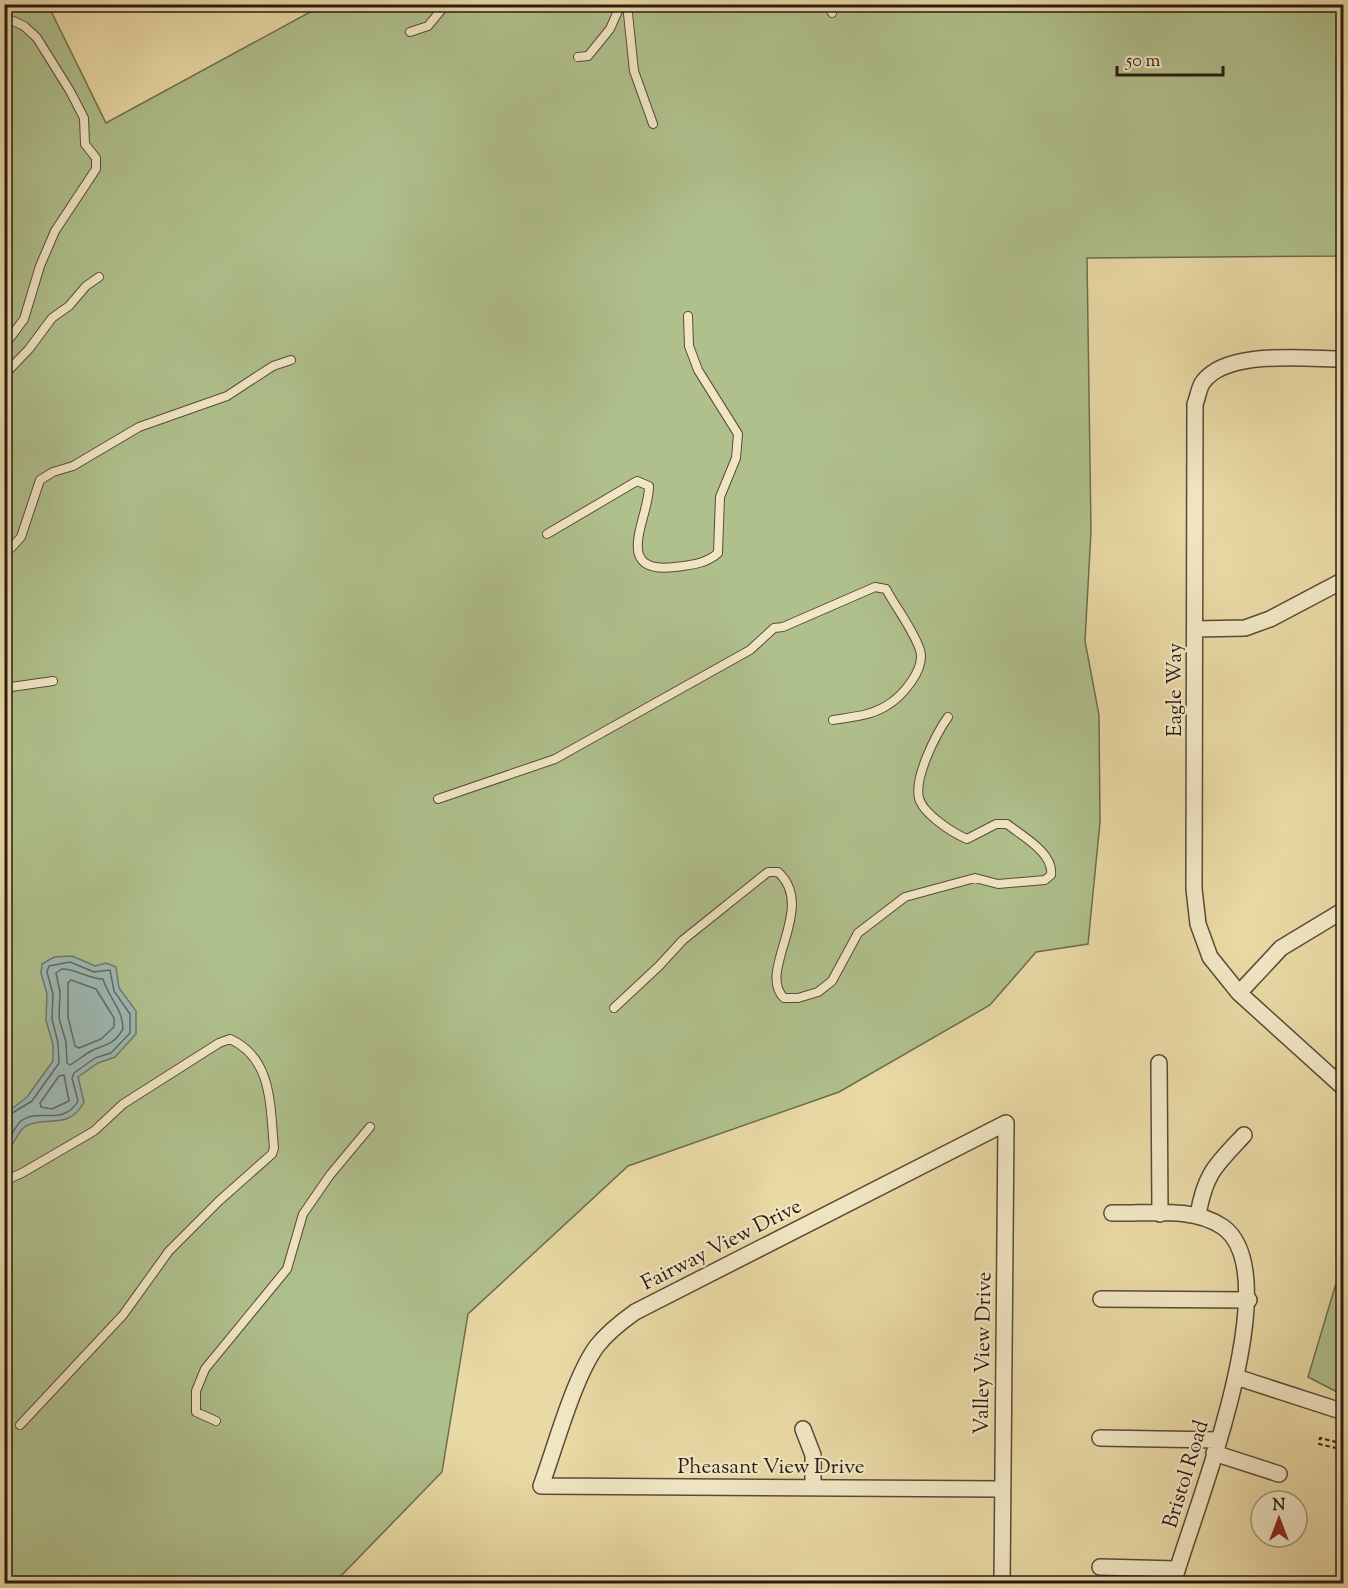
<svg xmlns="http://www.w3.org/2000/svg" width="1348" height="1588" viewBox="0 0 1348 1588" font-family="'Sorts Mill Goudy',serif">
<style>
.green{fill:#afc08c;stroke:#6c6d50;stroke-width:1.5}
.water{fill:#9cb8b2;stroke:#6e7973;stroke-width:1.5}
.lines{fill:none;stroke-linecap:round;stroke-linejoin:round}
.shore{stroke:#636963;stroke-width:1.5}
.service-casing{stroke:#5a4a38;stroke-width:10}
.minor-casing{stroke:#5a4a38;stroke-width:18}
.path{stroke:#2a1a14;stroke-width:2;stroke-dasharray:4.5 3;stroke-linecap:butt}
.service{stroke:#f1e6c4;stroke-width:8}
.minor{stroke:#f1e6c4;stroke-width:15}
.labels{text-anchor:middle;stroke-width:4.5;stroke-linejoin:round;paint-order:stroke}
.street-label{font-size:21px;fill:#2a1a14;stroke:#f1e6c4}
</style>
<rect width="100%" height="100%" fill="#e9d9a5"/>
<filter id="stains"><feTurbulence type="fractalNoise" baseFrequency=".00333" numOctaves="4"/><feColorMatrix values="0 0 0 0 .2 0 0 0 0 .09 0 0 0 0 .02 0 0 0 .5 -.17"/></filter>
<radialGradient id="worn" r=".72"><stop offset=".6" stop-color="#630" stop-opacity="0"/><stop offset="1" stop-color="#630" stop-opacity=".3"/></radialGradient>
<!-- green -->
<path class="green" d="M5 5H48L106 123 323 5H1343V256L1087 258 1091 531 1085 641 1099 715 1100 822 1088 944 1036 952 990 1005 839 1092 628 1166 468 1314 442 1472 335 1582 330 1584H5Z
M1343 1260V1395L1308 1377Z"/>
<!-- water -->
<path class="water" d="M72 956 95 966 106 963 116 967 119 988 136 1011V1034L115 1057 98 1063 78 1077 84 1102C69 1130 49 1116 28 1125 18 1128 14 1147 5 1153V1114L27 1097 53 1061V1045L46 1020 47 994 41 973 42 964 54 957Z"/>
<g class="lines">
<!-- shore -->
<path class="shore" d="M62 969C77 969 88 979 103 979 109 999 123 1009 123 1029 113 1046 105 1044 91 1051 84 1055 77 1061 70 1065L67 1063 66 1042 59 1018 60 992 56 973Z
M71 980 96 989 114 1018V1027L101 1039 79 1048 75 1046 68 1017V983Z
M64 1075 69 1101 52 1109 41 1107 40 1103 59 1076Z
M4 1118 32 1101 59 1063 58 1043 52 1019 53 994 47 972 49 966 70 962 94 972 110 970 114 991 130 1014V1033L111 1053 95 1058 74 1073 72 1078 78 1101C63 1127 38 1107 21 1121 14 1127 11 1139 4 1146"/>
<!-- service casing -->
<g class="service-casing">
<path id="service" d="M627 4 634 71 653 124
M828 4 832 13
M4 17 24 26 37 38 70 91 84 118 85 144 96 158V169L55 231 40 266 24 319 4 346
M410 32 428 26 446 4
M578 57 588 56 610 29 621 4
M4 375 29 349 52 318 69 306 86 286 99 277
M547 534 637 481 649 486C650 516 610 575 675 567 690 565 706 564 718 553L720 497 736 458 738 434 698 370 689 346 688 316
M4 550 11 548 21 537 40 480 53 472 73 466 139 427 227 396 273 366 291 360
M4 688 53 681
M438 799 555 759 750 650 774 628 783 627 875 587 886 589C896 608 913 629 920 650 926 669 902 697 886 706 870 716 851 717 833 720
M614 1008 659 966 683 940 768 872H778C818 908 756 971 784 998H798L818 992 832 981 858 933 905 897 975 878 998 884 1045 880 1051 875C1054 853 1022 836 1007 824H996L967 839C953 833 923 814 919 798 914 777 936 734 948 717
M4 1181 22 1173 94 1131 123 1104 219 1043 230 1039C273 1058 270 1107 274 1148L272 1154 219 1201 169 1251 123 1315 20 1425
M216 1421 196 1412V1391L205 1369 287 1269 303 1214 330 1175 370 1127"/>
</g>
<!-- minor casing -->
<g class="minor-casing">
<path id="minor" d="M1344 359C1306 359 1227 349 1203 382 1199 387 1198 397 1195 404L1194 889 1198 924 1210 957 1239 993 1344 1088
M1195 629 1245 628 1270 619 1344 580
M1239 993 1281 948 1344 910
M1159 1063 1160 1214
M1112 1213C1147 1214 1193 1206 1223 1227 1291 1276 1192 1515 1173 1584
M1198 1215C1205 1173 1216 1165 1244 1135
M1101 1299 1249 1300
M1236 1377 1344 1412
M803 1429 813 1455V1488
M1100 1438 1218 1440
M1214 1453 1279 1474
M1001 1489 541 1486C555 1448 574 1377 597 1346 608 1332 621 1322 635 1312L1006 1123 1002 1584
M1100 1567 1177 1569"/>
</g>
<!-- path -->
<path class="path" d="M1344 1444 1320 1438 1319 1444 1344 1450"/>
<!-- service -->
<use href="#service" class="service"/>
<!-- minor -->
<use href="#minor" class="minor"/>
</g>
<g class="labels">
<!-- street labels -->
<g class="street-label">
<text transform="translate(1174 690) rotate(-90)" y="7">Eagle Way</text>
<text transform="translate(721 1244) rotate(-27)" y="7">Fairway View Drive</text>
<text transform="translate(982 1353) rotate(-89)" y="7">Valley View Drive</text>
<text x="771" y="1473">Pheasant View Drive</text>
<text transform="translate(1185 1474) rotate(-73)" y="7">Bristol Road</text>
</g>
</g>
<!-- margin -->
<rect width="1348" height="1588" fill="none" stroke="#e9d9a5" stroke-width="24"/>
<rect x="6" y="6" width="1336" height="1576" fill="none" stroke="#2a1a14" stroke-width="3"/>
<rect x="12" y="12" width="1324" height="1564" fill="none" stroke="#2a1a14" stroke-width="1.5"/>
<!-- north arrow -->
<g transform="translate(1279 1519)"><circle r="28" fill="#f1e6c4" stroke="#a1947e" stroke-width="1.5"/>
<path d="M0-4.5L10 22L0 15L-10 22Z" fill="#8f2418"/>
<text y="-9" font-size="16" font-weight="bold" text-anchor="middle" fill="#2a1a14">N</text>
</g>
<!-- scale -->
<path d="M1117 66v9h106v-9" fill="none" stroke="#2a1a14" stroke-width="3"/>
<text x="1126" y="66" font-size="18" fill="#2a1a14" stroke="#f1e6c4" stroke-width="4.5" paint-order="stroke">50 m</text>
<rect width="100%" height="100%" filter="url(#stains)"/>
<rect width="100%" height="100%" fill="url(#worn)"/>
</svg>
